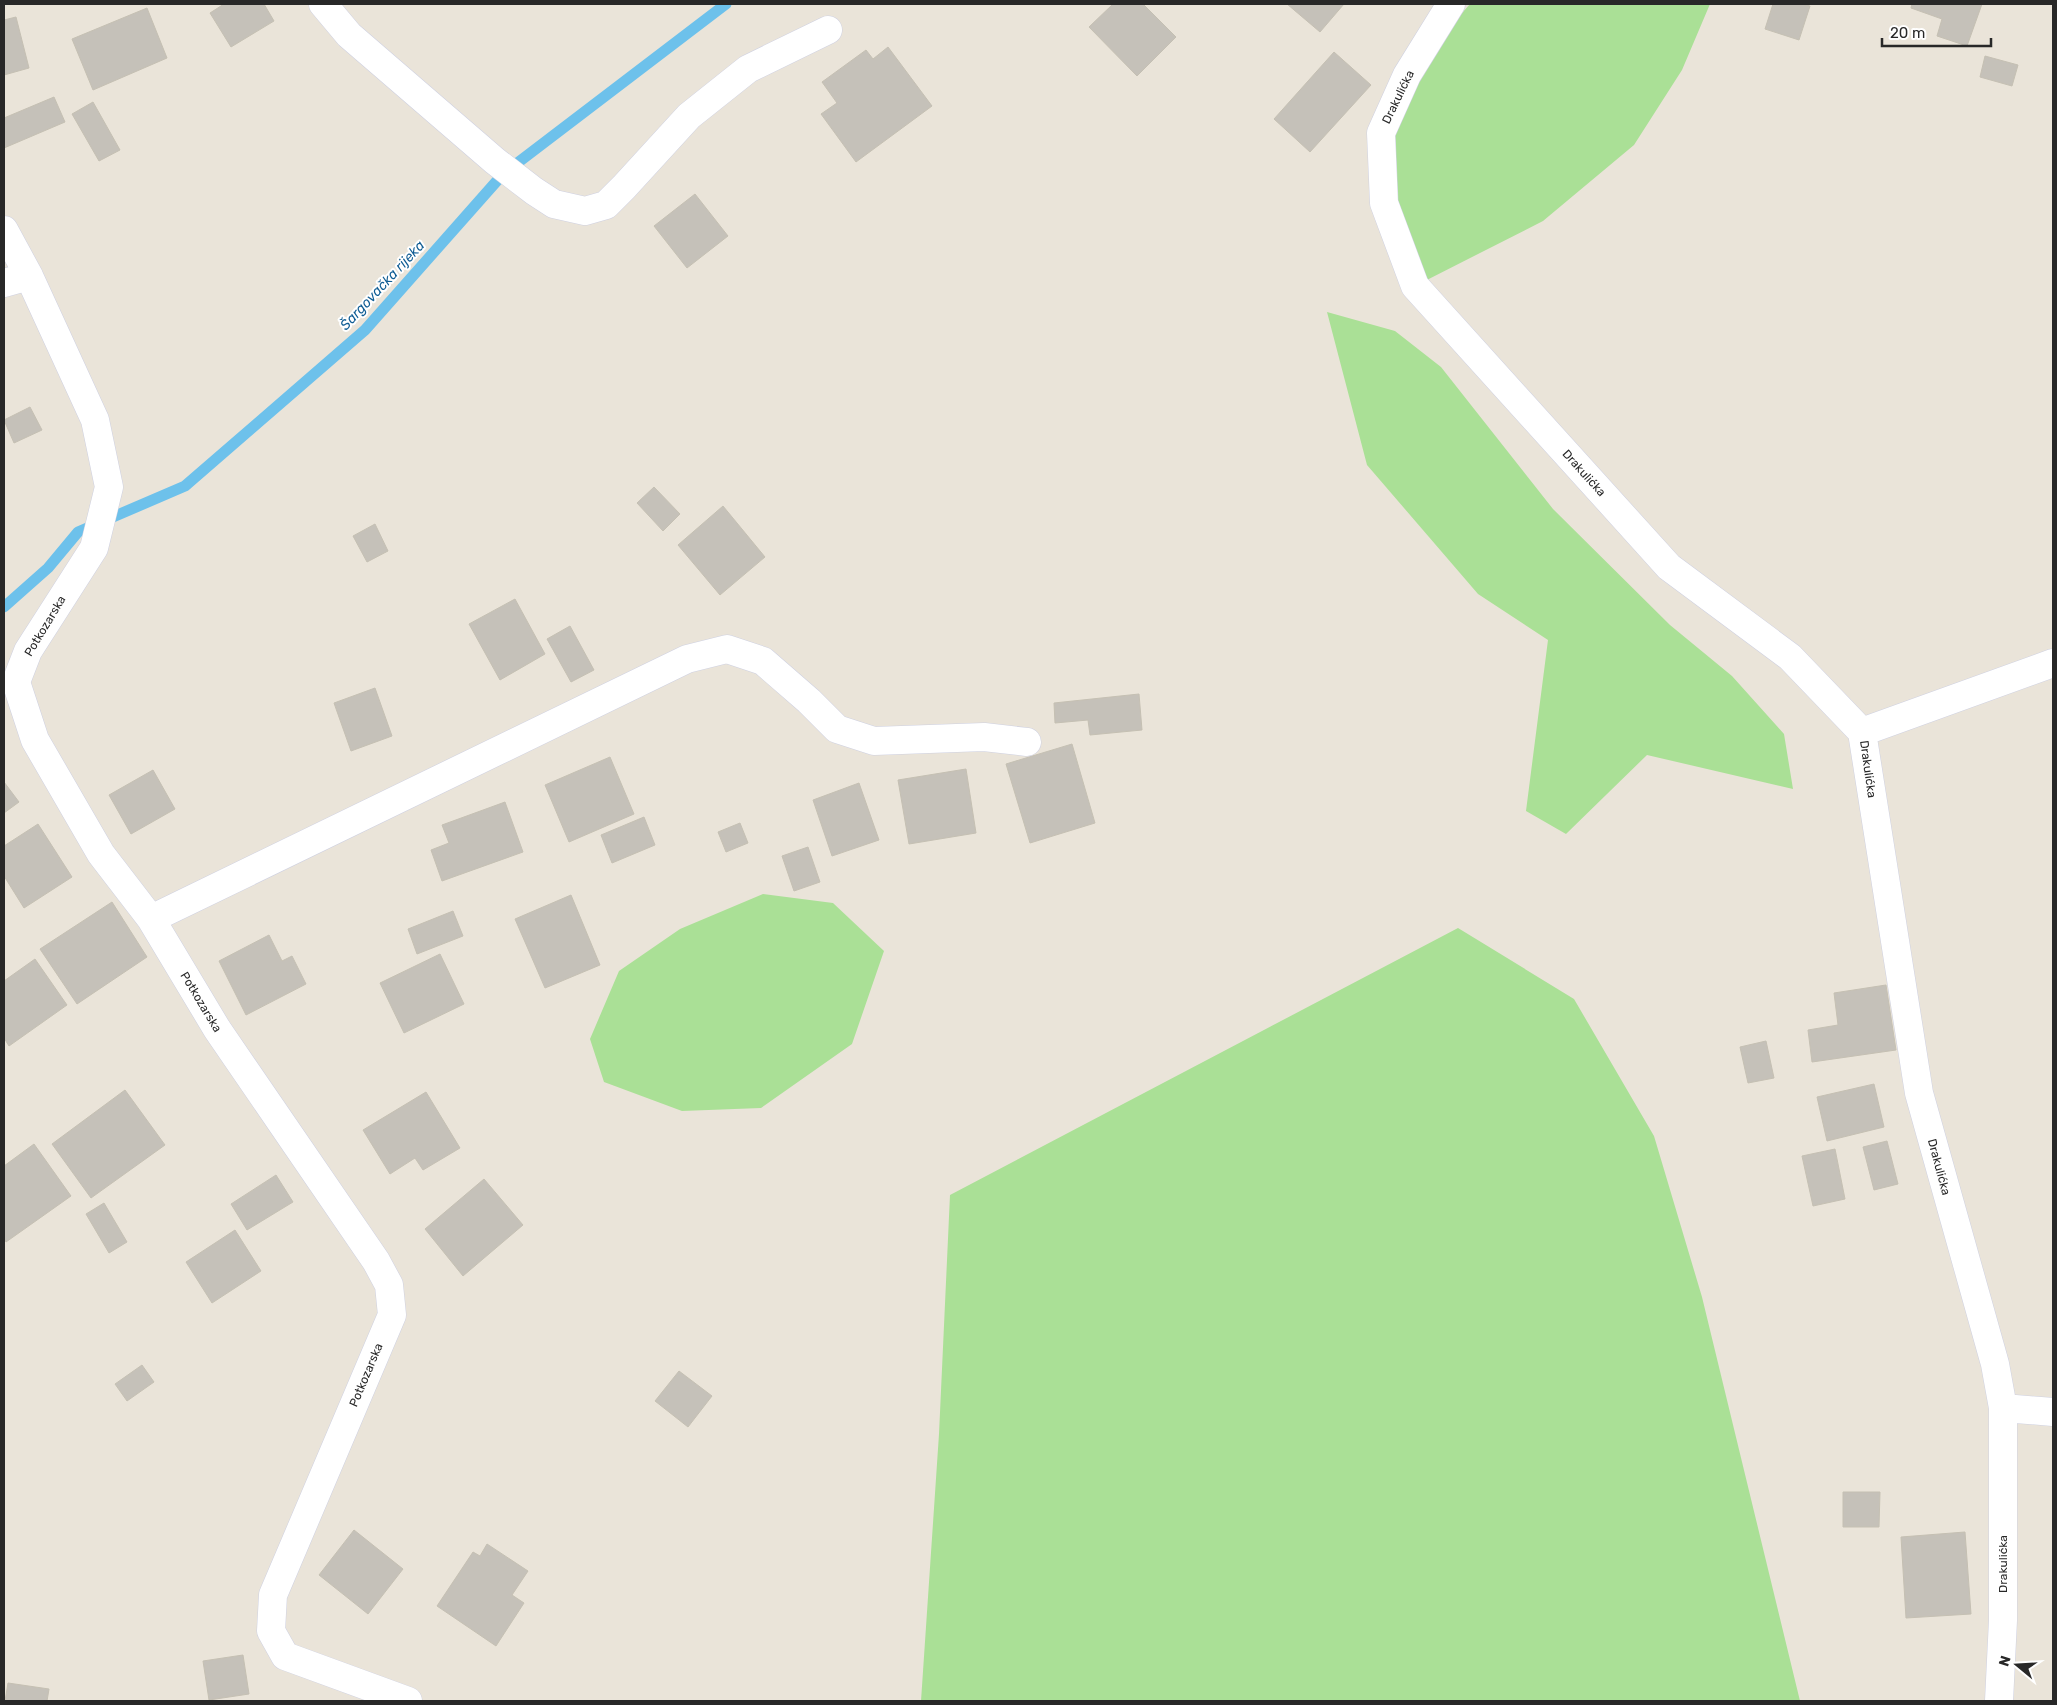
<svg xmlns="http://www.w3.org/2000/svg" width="2057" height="1705" viewBox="0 0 2057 1705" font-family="Rubik,sans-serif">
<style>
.green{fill:#aae096}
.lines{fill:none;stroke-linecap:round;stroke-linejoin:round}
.stream{stroke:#6dc1eb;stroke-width:11}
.building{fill:#c5c1b9;stroke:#c5c0b3}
.street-casing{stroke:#cfd1e1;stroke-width:29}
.street{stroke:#fff;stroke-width:28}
.labels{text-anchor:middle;stroke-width:4;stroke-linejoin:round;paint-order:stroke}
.street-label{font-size:12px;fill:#282828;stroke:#fff}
.water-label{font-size:14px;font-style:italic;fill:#105d94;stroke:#fff}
</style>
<rect width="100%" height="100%" fill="#eae4d9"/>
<!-- green -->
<path class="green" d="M1470 4H1710L1682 70 1634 145 1543 221 1415 286 1381 133 1407 75Z
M1327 312 1395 331 1441 367 1553 509 1670 625 1732 676 1784 734 1793 789 1647 755 1566 834 1526 811 1548 640 1478 594 1367 465Z
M763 894 833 903 884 951 852 1044 761 1108 682 1111 604 1082 590 1039 619 971 680 929Z
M1458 928 1574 999 1654 1136 1702 1297 1800 1701H921L939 1434 950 1195Z"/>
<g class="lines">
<!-- stream -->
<path class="stream" d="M4 607 48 568 78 532 185 486 365 330 503 174 726 4"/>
</g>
<!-- building -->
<path class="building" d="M224 4H264L274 21 231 47 210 13Z
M1113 4H1143L1176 37 1137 76 1089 27Z
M1287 4H1344L1320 32Z
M1773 4H1802L1810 6 1799 40 1765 29Z
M1912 4H1982L1967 46 1937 36 1942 19 1911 8Z
M147 8 167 58 93 90 72 39Z
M16 17 29 68 4 75V20Z
M888 47 932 106 856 162 821 114 837 103 822 82 866 50 873 59Z
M1334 52 1371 85 1310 152 1274 119Z
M1985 56 2018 65 2012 86 1980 77Z
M54 97 65 122 4 148V118Z
M93 102 120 150 99 161 72 114Z
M695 194 728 236 687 268 654 226Z
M30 407 42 430 14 443 4 420Z
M654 487 680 514 663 531 637 503Z
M723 506 765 557 720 595 678 545Z
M375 524 388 551 367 562 353 536Z
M515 599 545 654 500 680 469 624Z
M570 626 594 670 571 682 547 639Z
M375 688 392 736 351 751 334 703Z
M1139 694 1142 730 1090 735 1088 720 1055 723 1054 703Z
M1072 744 1095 823 1030 843 1006 764Z
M610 757 634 814 569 842 545 785Z
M966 769 976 833 909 844 898 780Z
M153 770 175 809 131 834 109 795Z
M4 782 19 802 4 813Z
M859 783 879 840 832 856 813 800Z
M505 802 523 852 442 881 431 850 449 843 442 825Z
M644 817 655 845 612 863 601 835Z
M740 823 748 843 726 852 718 832Z
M38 824 72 877 24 908 4 876V846Z
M808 847 820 882 794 891 782 856Z
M571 895 600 965 545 988 515 919Z
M112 902 147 957 77 1004 40 949Z
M453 911 463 936 417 954 408 929Z
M269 935 282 961 292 956 306 984 246 1015 219 961Z
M440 954 464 1004 404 1033 380 983Z
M35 959 67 1005 9 1046 4 1038V981Z
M1886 985 1896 1050 1812 1062 1808 1030 1838 1025 1834 993Z
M1766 1041 1774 1078 1748 1083 1740 1047Z
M1874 1084 1884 1127 1827 1141 1817 1097Z
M125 1090 165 1145 91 1198 52 1144Z
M426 1092 460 1148 423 1170 415 1158 390 1174 363 1130Z
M1887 1141 1898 1184 1874 1190 1863 1147Z
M34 1144 71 1196 6 1242 4 1238V1166Z
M1835 1149 1845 1199 1813 1206 1802 1156Z
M276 1175 293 1202 247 1230 231 1204Z
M484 1179 523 1225 463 1276 425 1229Z
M104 1203 127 1242 109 1253 86 1214Z
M235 1230 261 1271 212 1303 186 1262Z
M142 1365 154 1382 127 1401 115 1384Z
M679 1371 712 1396 688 1427 655 1401Z
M1843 1492H1880L1879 1527H1843Z
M354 1530 403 1569 368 1614 319 1575Z
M1965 1532 1971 1614 1906 1618 1901 1537Z
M487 1544 528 1571 512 1595 524 1603 496 1646 437 1606 473 1552 480 1556Z
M243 1655 249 1694 209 1700 203 1661Z
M8 1683 49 1689 47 1701H5Z"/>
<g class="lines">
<!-- street casing -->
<g class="street-casing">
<path id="street" d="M323 4 349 35 495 161 534 191 554 204 585 211 606 205 624 187 689 116 748 69 828 30
M1451 4 1407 75 1381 133 1384 203 1415 286 1669 567 1790 657 1862 732 1919 1093 1995 1364 2003 1408V1620L1999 1701
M4 230 29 276 95 420 109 487 94 548 28 651 16 682 35 740 101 854 151 919 217 1029 376 1261 389 1285 392 1315 273 1595 271 1631 285 1656 408 1701
M4 283 29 276
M1862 732 2053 663
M151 919 687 659 727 649 763 661 809 701 837 729 874 741 984 737 1027 742
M2003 1408 2053 1412"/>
</g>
<!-- street -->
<use href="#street" class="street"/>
</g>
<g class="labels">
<!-- street labels -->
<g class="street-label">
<text transform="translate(1398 97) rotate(-64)" y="4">Drakulićka</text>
<text transform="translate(1584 473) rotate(48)" y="4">Drakulićka</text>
<text transform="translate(45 626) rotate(-59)" y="4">Potkozarska</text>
<text transform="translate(1868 769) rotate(82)" y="4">Drakulićka</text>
<text transform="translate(201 1002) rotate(59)" y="4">Potkozarska</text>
<text transform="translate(1939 1167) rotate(75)" y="4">Drakulićka</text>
<text transform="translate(366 1375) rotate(-67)" y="4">Potkozarska</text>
<text transform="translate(2003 1564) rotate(-90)" y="4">Drakulićka</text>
</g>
<!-- water labels -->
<g class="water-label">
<text transform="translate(382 285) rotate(-47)" y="5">Šargovačka rijeka</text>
</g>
</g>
<!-- border -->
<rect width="2057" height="1705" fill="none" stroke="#282828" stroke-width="10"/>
<!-- north arrow -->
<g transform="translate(2017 1665) rotate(288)" stroke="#ffffff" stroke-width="4" paint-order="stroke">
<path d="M0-4L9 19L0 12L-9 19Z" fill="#282828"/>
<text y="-8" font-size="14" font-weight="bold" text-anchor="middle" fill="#282828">N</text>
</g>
<!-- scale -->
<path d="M1882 38v8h109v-8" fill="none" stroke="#282828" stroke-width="2.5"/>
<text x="1890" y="38" font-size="15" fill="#282828" stroke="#ffffff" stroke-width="4" paint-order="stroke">20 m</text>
</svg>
